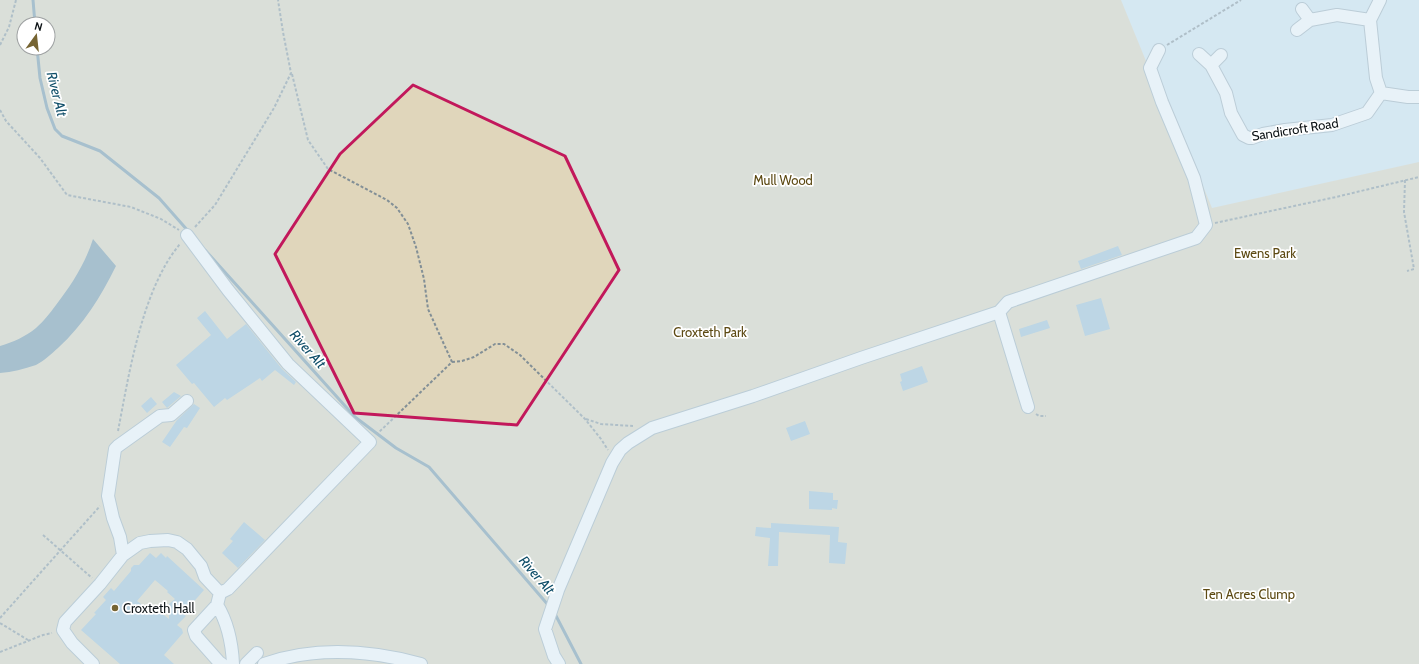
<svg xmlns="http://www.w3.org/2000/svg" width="1419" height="664" viewBox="0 0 1419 664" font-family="Cabin,sans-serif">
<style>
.green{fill:#e0d6bb;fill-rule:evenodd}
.water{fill:#6f90a2}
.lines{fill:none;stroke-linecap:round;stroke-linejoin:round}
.stream{stroke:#6f90a2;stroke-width:3}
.building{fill:#9fc1d4;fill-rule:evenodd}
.minor-casing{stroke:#9cadb7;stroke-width:14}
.path{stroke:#828f96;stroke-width:2;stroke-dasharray:3 2;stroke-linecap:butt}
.minor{stroke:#fff;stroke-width:12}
.marked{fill:none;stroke:#c2185b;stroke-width:3;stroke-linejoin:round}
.poi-dot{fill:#766432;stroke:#fff;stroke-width:1.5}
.labels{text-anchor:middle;stroke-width:3.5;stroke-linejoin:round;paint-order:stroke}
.street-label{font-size:13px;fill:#0d1316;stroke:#fff}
.park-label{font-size:13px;fill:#5c4912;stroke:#fff}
.poi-label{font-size:13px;fill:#0d1316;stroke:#fff;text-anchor:start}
.water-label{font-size:14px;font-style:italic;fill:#0f4e69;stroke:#fff}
</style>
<rect width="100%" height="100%" fill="#d6e8f2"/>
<!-- green -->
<path class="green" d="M0 0H1121L1146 61 1155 69 1212 208 1419 162V664H0ZM24 24H48V48H24Z"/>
<!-- water -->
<path class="water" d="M93 239 116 266C100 298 84 324 58 348 51 354 44 361 36 365 24 369 12 372 0 373V346C13 342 25 337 36 328 43 322 50 313 56 305 72 284 85 264 93 239Z"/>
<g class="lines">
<!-- stream -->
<path class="stream" d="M33 0 35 24
M37 48 40 78 47 108 55 129 62 136 100 151 159 198 189 232
M205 250 355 417 396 448 429 467 549 606
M554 612 581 664"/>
</g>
<!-- building -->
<path class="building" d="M1118 246 1122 255 1081 269 1078 261Z
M1101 298 1110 329 1085 336 1076 305Z
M205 311 227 339 246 324 282 369 296 382 294 385 275 370 262 381 260 378 227 400 225 398 214 407 194 383 192 384 176 365 211 335 197 318Z
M1047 320 1050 328 1021 337 1019 329Z
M922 366 928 382 903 391 900 382 902 381 900 374Z
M174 392 181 396 167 408 162 402Z
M151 397 157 404 147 413 141 406Z
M194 404 200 408 187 428 184 427 170 447 162 442 177 420Z
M805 421 810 434 791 441 786 428Z
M809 491 833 493V500H838L837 509 832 508V510L809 509Z
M244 522 265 540 238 568 222 553 233 541 230 539Z
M771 523 839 527 838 542 847 543 845 564 829 563 830 535 779 532 778 566H768L770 538 755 536 756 527 771 528Z
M150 553 156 558 161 553 166 558 167 556 204 590 183 614 186 616 177 625 182 629 183 633 164 655 174 664H120L81 630 96 614 94 613 106 600 103 597 111 588 114 591 131 571V568L134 565H139ZM155 580 168 591 167 592 175 599 169 604V619L156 609 153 613 137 601Z"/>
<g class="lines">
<!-- minor casing -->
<g class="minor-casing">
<path id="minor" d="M1302 9 1310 20
M1297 30 1310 20 1337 15 1370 20
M1199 54 1211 65 1226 93 1231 113 1243 135 1249 138H1252L1263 134 1285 130 1332 125 1367 113 1381 93 1376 78 1370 20 1380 0
M1211 65 1221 55
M1381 93 1408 97H1419
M999 312 1028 407
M123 555 120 537 113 518 108 496 115 449 118 446 160 416 171 415 187 401
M220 593 217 605 194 630 196 636 219 662 222 664
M217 605C228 623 232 643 233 664
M93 664 72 643 63 630 65 622 100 584 123 555 140 543 150 541 168 540 177 542 187 549 201 566 205 577 220 593 228 589 370 442 288 364 228 290 187 235
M246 664 257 653
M264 664C316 646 369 650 421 664
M559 664 554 656 545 629 558 590 612 463 620 450 628 443 652 428 753 396 861 358 999 312 1008 302 1196 238 1206 225 1194 178 1162 102 1150 68 1159 50"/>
</g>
<!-- path -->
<path class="path" d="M0 45 9 27 16 0
M1167 45 1241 0
M292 74 308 140 328 169 387 200 397 208 408 224 416 247 424 279 428 309 452 362 377 434
M0 110 6 121 40 158 67 195 131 207 161 219 179 230
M1405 180 1404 212 1414 269 1407 271
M1215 223 1336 197 1419 177
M195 227 215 205 274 108 291 73 283 32 278 0
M452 362 462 361 474 357 495 344H504L520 355 585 419 601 439 608 450
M1036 414 1039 416H1046
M586 419 601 424 633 426
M118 431C129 374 142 289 180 244
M43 535 92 578
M0 618 100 506
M0 623 28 640
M0 652 43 635 52 633"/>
<!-- minor -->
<use href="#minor" class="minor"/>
</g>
<!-- marked area -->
<path d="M0 0H1419V664H0ZM413 85 565 156 619 270 517 425 354 413 275 254 340 154Z" fill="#d6e8f2" fill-opacity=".55" fill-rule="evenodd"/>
<path class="marked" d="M413 85 565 156 619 270 517 425 354 413 275 254 340 154Z"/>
<!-- markers -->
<circle class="poi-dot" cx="115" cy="608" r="4"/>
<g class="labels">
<!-- street labels -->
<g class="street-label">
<text transform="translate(1295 129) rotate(-9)" y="5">Sandicroft Road</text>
</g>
<!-- park labels -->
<g class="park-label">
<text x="783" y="185">Mull Wood</text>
<text x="1265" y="258">Ewens Park</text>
<text x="710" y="337">Croxteth Park</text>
<text x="1249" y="599">Ten Acres Clump</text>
</g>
<!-- poi labels -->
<g class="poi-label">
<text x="123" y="613">Croxteth Hall</text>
</g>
<!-- water labels -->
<g class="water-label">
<text transform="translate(57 94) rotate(76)" y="5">River Alt</text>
<text transform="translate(308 349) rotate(48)" y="5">River Alt</text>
<text transform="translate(537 575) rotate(49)" y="5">River Alt</text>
</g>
</g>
<!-- north arrow -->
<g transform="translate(36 36) rotate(15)"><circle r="19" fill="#ffffff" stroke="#9ea1a2"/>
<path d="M0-3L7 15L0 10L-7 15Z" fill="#766432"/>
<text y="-6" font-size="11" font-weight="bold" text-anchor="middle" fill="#0d1316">N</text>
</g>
</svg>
